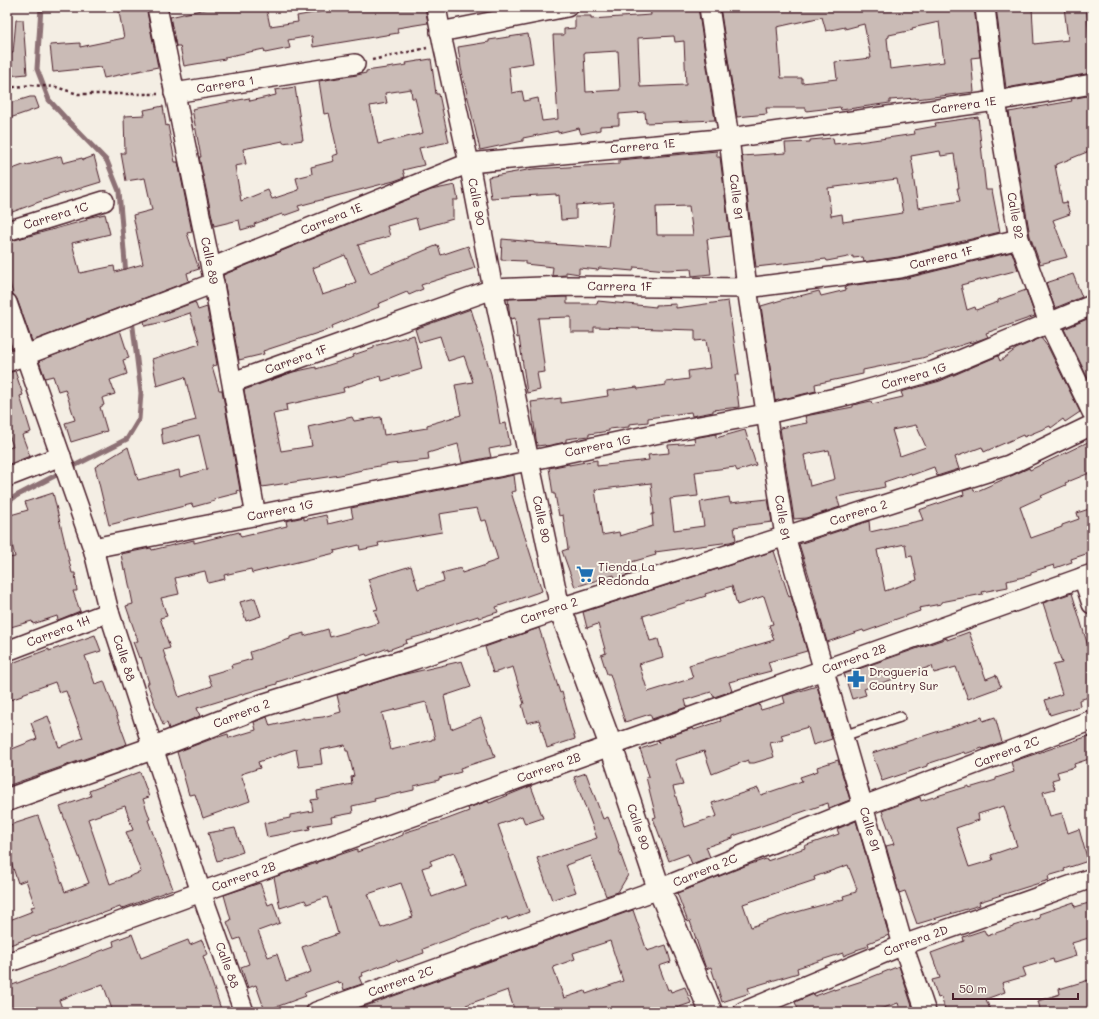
<svg xmlns="http://www.w3.org/2000/svg" width="1099" height="1019" viewBox="0 0 1099 1019" font-family="Mali,sans-serif">
<style>
.lines{fill:none;stroke-linecap:round;stroke-linejoin:round}
.stream{stroke:#8d7174;stroke-width:5}
.building{fill:#cabbb6;stroke:#4a1f2b;fill-rule:evenodd}
.service-casing{stroke:#4a1f2b;stroke-width:12}
.minor-casing{stroke:#4a1f2b;stroke-width:22}
.tertiary-casing{stroke:#4a1f2b;stroke-width:25}
.path{stroke:#4a1f2b;stroke-width:2.5;stroke-dasharray:3 3;stroke-linecap:butt}
.service{stroke:#fbf7ec;stroke-width:9}
.minor{stroke:#fbf7ec;stroke-width:19}
.tertiary{stroke:#fbf7ec;stroke-width:22}
.labels{text-anchor:middle;stroke-width:4;stroke-linejoin:round;paint-order:stroke}
.street-label{font-size:12px;fill:#4a1f2b;stroke:#fbf7ec}
.poi-label{font-size:12px;fill:#4a1f2b;stroke:#fbf7ec;text-anchor:start}
</style>
<rect width="100%" height="100%" fill="#f4eee4"/>
<filter id="ink" filterUnits="userSpaceOnUse"><feTurbulence type="fractalNoise" baseFrequency=".025" numOctaves="2"/><feDisplacementMap in="SourceGraphic" scale="8" xChannelSelector="R" yChannelSelector="G"/><feConvolveMatrix kernelMatrix="1 2 1 2 8 2 1 2 1" color-interpolation-filters="sRGB"/></filter>
<g filter="url(#ink)">
<g class="lines">
<!-- stream -->
<path class="stream" d="M41 7 37 69 49 100 69 122 107 161 119 191 126 275
M70 468 127 439 139 419 141 393 132 319
M7 503 16 496 62 472"/>
</g>
<!-- building -->
<path class="building" d="M118 7H146L158 67 104 78 101 67 53 72 50 45 80 43V47L124 38Z
M214 7H266L270 26 298 22 297 16 324 11 323 7H425L428 23 397 28 398 33 313 47 312 36 288 40 290 48 265 53 264 49 225 57V59L184 66 180 46H176L170 17Z
M650 7H698L715 120 646 123 645 112 619 114V125L600 126V130L581 134 579 128 558 133V131L523 138V141L480 150 461 68 458 47 489 42V40L528 34 533 63 509 67 512 93 522 91 524 101 538 98 542 121 558 119 553 35H564V29L575 28V16H591V19L651 15ZM674 36 675 42 684 41 686 85 640 87 638 38ZM618 51 620 90 586 92 584 53Z
M720 7H974L980 57 971 58 974 92 916 99V98L890 100V103L841 110 840 107 806 111V108H766L767 114 737 117ZM822 17 826 31 845 27V29L864 24 871 58 835 62 837 79 802 83V78H781L777 27ZM939 22 944 62 890 69 887 38 889 37V35L913 30 912 28Z
M996 7H1032L1034 44 1068 40 1064 7H1086L1090 41H1092V73L1006 88Z
M16 20H23L27 74 7 76V53H13Z
M431 59 436 94H439L449 142 419 148 424 165 403 170 405 177 394 181 298 206 300 210 283 216 282 214 254 224 255 226 241 230 239 220 214 226 199 157H201L192 109 249 98 250 101 276 95 275 90 295 87 303 140 283 143V141L243 149 246 164 235 166 241 201 268 190 272 199 299 190 296 178 312 174 311 167 334 161 332 156 338 154 329 113 324 114 319 81 357 75 366 73V71L407 65 406 63ZM411 89 412 98H415L423 133 378 144 370 106 387 103 385 93Z
M1092 95V150L1055 165 1062 203 1066 202 1070 214 1053 220 1067 257 1040 264 1030 236 1009 112 1072 101 1071 99Z
M30 97H35L39 108 7 119V104Z
M163 106 166 126 168 125 175 162H178L192 232 187 233 199 269 187 273 189 281 32 341 17 299 13 294 7 273V242L87 220 86 218 105 214 110 234 72 243 80 273 114 266 115 272 143 264 133 215 152 210 145 178 126 181 121 153H125L124 116 145 115 144 110Z
M978 117 986 190H992L1000 232 898 257 864 262 863 257 853 258V256L827 261 826 259 756 267 742 156 786 153 785 143 810 142V140L833 138 834 144 859 141V142L915 134 914 130 936 126 935 123ZM940 151 941 156 954 154 959 188H957L960 201 918 208 913 175H914L911 156ZM897 179 903 213 843 222 842 214 831 216 828 188Z
M717 151V157H720L730 236 707 239 711 274 692 276 691 269 667 270 634 267 633 271 599 268 598 270 579 268V274L566 272V275L552 276 553 267 525 264V261L501 260 502 239 534 242V243L609 248 614 202 576 205V219L561 220 559 195 556 196V194L491 198 488 177 533 169 619 164V160ZM689 206 693 235H657L656 207Z
M61 156 63 163 82 158 83 160 94 156 101 182 55 196 7 214V171L26 164 27 165Z
M455 185 458 200H453V219L419 229 416 218 387 226 390 236 358 245 370 273 438 245 441 255 468 246 475 268 421 285 423 289 409 295 407 292 378 304 379 307 332 326 333 328 263 351 264 354 239 360 223 275 431 190ZM345 255 356 282 346 286 347 287 322 295 313 268Z
M1012 252 1018 270 961 285 967 310 975 307 976 310 998 302V300L1026 290 1035 316 986 333 988 337 971 343V342L922 358 863 370V374L815 384 816 391 775 401 761 306 792 297V298L819 291 821 296 846 290 845 287 848 286 903 279Z
M1073 274 1082 297 1055 308 1046 283Z
M567 297V304H597L598 301 656 307V305L676 304V308L728 301 739 375H735L739 407 713 410V412L692 416 691 412 648 418V422L629 424V427L609 429V431L589 434V436L566 439V442L546 446 545 445 537 446 531 402 561 398V403L608 396 607 391 637 387 638 389 666 385V382L689 379 688 371 710 368 706 340 695 341V330L594 327V332H571V317L538 318 545 372 537 373 540 390 527 393 519 337 517 338 515 318 510 319 508 299Z
M195 302 198 310 207 307 217 365 212 366 219 390H222L240 490 237 491 238 493 214 499 215 501 193 507 192 504 109 525 95 467 128 447 138 480 179 470 180 477 207 469 199 435 163 445 161 429 196 420 185 377 157 386 152 359 200 344 190 313 163 322 145 326 144 321Z
M471 309 491 374 500 424 506 423 510 445 489 449 491 457 462 463 458 444 428 453 429 460 391 464 362 469V470L340 475 262 487 244 390 293 372 316 367V369L354 357 353 355 374 348V346L414 335 422 369 382 381 381 376 343 388 344 392 286 405 287 411 273 414 281 451 312 446 308 427 352 417 354 421 381 417 384 435 427 428V425L461 415 455 385 473 382 464 356 448 361 440 336 419 342 415 329Z
M1092 317V387L1064 329Z
M120 330 129 358 123 360 127 374 110 380 115 394 102 398 104 405 100 407 107 431 71 442 65 423 75 420 65 389 58 391 53 376 45 378 39 361Z
M1041 338 1048 347 1080 412 1065 422 1063 419 1051 428 1050 426 1024 437 1023 435 984 452 982 447 955 457 959 469 937 476 934 467 912 475 911 473 884 482 885 487 837 497 840 507 806 518 794 519 780 428 807 423 805 416 853 407V405L871 401 872 404 903 397 901 392 940 381 998 356 1000 361 1016 349ZM916 425 926 447 900 456 892 430ZM829 450 835 479 810 486 804 455Z
M15 371 23 395 20 396 31 432 22 435 30 456 7 465V449L13 446 7 430V373Z
M745 430 756 465 737 471 735 467 695 472 698 496 670 499 674 530 704 526 700 502 729 497 730 503 768 499 772 522 734 527 736 540 730 542 655 552 656 555 628 563 632 574 615 579 614 575 575 587 562 551 568 549 563 515 559 516 555 494H553L549 468 569 464V465L597 460V466L649 460 648 455 669 453 668 445 695 443 694 438 716 434V438ZM651 483 654 514H652L653 526 620 536 619 532 602 535 595 490Z
M1092 440V472L1065 483 1066 485 1041 496 1042 497 1020 507 1031 538 1062 527V525L1079 519 1077 513 1092 508V552L1071 559 1072 562 1055 568 1054 565 1031 572V575L1007 581 1008 587 982 592 983 594 941 602V604L919 608 920 611 888 622 889 623 864 632 863 630 827 642 809 576 799 544 869 521 870 532 923 520 919 510 964 495 963 491 973 488 975 492 1029 468 1030 470ZM905 544 907 557 912 556 917 580 885 591 877 550Z
M514 475 516 491 511 492 542 591 496 607 498 612 479 618 478 616 430 632 431 633 406 640 407 643 388 650V648L367 656 366 654 277 682V684L256 690 197 708 200 716 169 729 167 723 163 725 147 683H149L141 657 139 658 133 642 138 641 126 606 133 604 126 569 124 570 121 554 151 548 152 550 194 540V543L239 532 241 537 287 526 286 521 304 517V520L326 515 328 524 353 518 351 508ZM477 508 481 521 486 520 498 560 486 564V565L462 573 461 568 442 573 444 581 418 589 411 566 368 579 378 609 374 610 379 623 330 637 328 629 304 636V633L290 637V639L250 652 252 659 231 665 232 668 208 675 212 686 179 697 163 650 170 648 160 618 167 616 161 598 179 594 175 578 205 571 208 583 225 579 224 575 251 569 252 573 335 553 334 551 359 545 360 550 379 546 378 543 442 532 439 514Z
M53 493 72 573H75L77 591H73L80 611 58 620 57 616 33 624 32 621 7 628V558L15 557 9 530H7V516L28 510 25 502Z
M774 551 789 597 791 596 807 651 768 662 771 671 729 682 732 691 714 697 711 692 685 700 687 707 652 719 650 714 625 722 610 674H607L601 655 606 653 598 624 587 628 583 612ZM732 586 737 605 764 596 773 624 769 625 774 640 689 665 693 678 648 692 639 664 663 657 658 639 650 641 643 616 706 596 705 594Z
M1072 593 1088 646 1092 644V696L1079 700 1080 706 1050 715 1045 700 1062 694 1053 665 1062 663 1043 603Z
M255 598 261 616 246 621 240 602Z
M539 628 560 693 562 692 575 739 547 748 539 720 527 723 522 705 524 704 513 667 493 673 485 647Z
M969 632 986 679 996 675 1001 687 968 699 956 667 934 673 932 666 864 689 866 695 852 699 844 674 947 638V640Z
M95 635 101 651 85 656 95 684 104 681 127 744 7 786V751L37 739 31 723 48 716 59 747 83 738 66 691 59 693 55 682 22 694V696L7 701V665L49 649V651Z
M462 661 471 687 444 696 451 729 481 717 495 757 460 768 461 772 439 778V780L414 786V790L374 799 375 801 352 806 353 813 331 817 332 822 309 826 310 829 267 837 264 823 290 818V815L313 811 311 800 318 799 317 791 352 784 351 777 354 776 348 751H346L345 745 320 750 322 764 299 767 296 749 258 762 260 768 241 774 250 801 203 818 195 794 189 795 177 752 209 740 228 734 229 738 256 730 254 722 267 717 270 726 304 718V719L323 717 341 712 337 695 397 676ZM426 702 435 739H432V740L391 750 382 713Z
M817 686 832 739 813 745 808 727 781 735 783 740 770 743 774 757 754 763H748V760L712 774 704 751 675 760 683 785 673 787 685 827 717 816 712 803 758 788 761 795 802 781 800 777 818 771 817 767 838 760 850 800 829 808 828 803 733 836V838L706 847 710 857 692 864 688 854 669 861 653 818 656 817 646 777 649 776 640 749 659 743 658 740 693 728 694 730 721 721 720 718 759 704 761 710 785 703 783 696Z
M982 717 983 721 995 717 1002 742 983 749 982 748 965 754 964 752 927 764V766L882 781 872 753Z
M1092 735V758L1074 764 1075 767 1057 772 1059 778 1052 780 1055 789 1043 792 1050 816 1062 813 1068 833 1079 829 1088 861 1064 869 1065 871 1048 876 1049 880 979 902 980 905 917 924 905 891 899 893 886 846 894 844 882 811 920 797 921 801 969 786V788L996 780V778L1014 772 1011 762ZM1004 806 1017 846 991 855 993 860 969 867 956 828 979 820 978 814Z
M140 772 149 797 143 799 150 819 148 820 173 889 121 909 120 907 101 914 100 913 56 930 35 937V936L7 946V921L33 911 31 907 35 906 26 880 18 883 11 862 7 864V826L38 816 65 892 89 883 60 807 91 796 89 791ZM125 806 133 830 126 832 141 872 110 884 88 819Z
M586 773 603 819 608 817 614 832 619 846 618 847 628 875 618 892 606 896 591 856 566 865 576 892 552 900 537 858 597 838 574 777Z
M531 786 543 818 525 824 522 816 498 825 529 912 508 920 507 917 423 949 424 953 398 962 397 960 362 973 363 976 359 977 362 984 344 990 342 983 339 984 338 981 304 993 306 996 265 1011 256 985 248 988 241 967 249 964 240 938 234 940 227 922 231 920 224 895 260 883 268 905 273 903 280 923 258 931 268 957 277 954 286 981 311 972 302 947 338 934 327 897 307 904 305 900 280 908 274 877 317 863V862L336 856 357 849V852L383 843 403 835V833L445 820 469 811 468 808 488 801 489 803ZM454 852 466 885 432 897 422 868 432 865 430 861ZM401 883 413 917 381 928 368 894Z
M856 821 889 935 868 943 869 946 856 950V951L843 956V953L797 968 798 973 748 988 750 993 722 1002 711 967 706 969 690 921 688 922 677 893 745 866 766 859 767 861 805 848 804 846 839 834 837 829ZM848 865 857 889 856 890V892L843 896 844 899 786 915 751 927 743 904 815 880 814 877Z
M235 828 243 852 217 861 208 833Z
M1074 902 1075 907 1092 902V937L1072 943 1076 956 1054 963 1053 959 1023 968 1026 976 1002 983 1005 992 986 999 991 1012H946L941 997 938 998 932 980 940 978 931 953 964 941 963 937 984 930 987 936 1013 927V926L1040 918 1039 914Z
M633 910 647 951 666 945 671 962 659 966 668 990 670 989 671 992 685 987 691 1003 665 1012H515L508 990 466 1005 469 1012H349ZM610 941 623 981 586 994 585 991 564 998 553 967 575 959 573 953Z
M132 934 141 958 188 940 190 945 202 940 208 954 203 956 222 1012H113L103 984 59 1000 62 1008 51 1012H7V987L92 955V954L114 946 113 941Z
M899 966 914 1012H901L898 1003 872 1012H799L795 1002 814 994 815 996 834 989V990L862 981Z
M1092 979V1012H1041L1038 1001 1060 994 1059 989Z"/>
<g class="lines">
<!-- service casing -->
<g class="service-casing">
<path id="service" d="M843 736 900 717"/>
</g>
<!-- minor casing -->
<g class="minor-casing">
<g id="minor">
<path id="s1" d="M157 7 211 268 256 516"/>
<path id="s2" d="M436 7 443 44 469 163 493 289 560 608 1009 465 1092 425"/>
<path id="s3" d="M709 7 729 138 747 288 785 536 903 945 926 1012"/>
<path id="s4" d="M985 7 996 101 1019 239 1049 323 1092 412"/>
<path d="M440 32 567 7"/>
<path id="s5" d="M174 93 355 64"/>
<path id="s6" d="M7 231 104 201"/>
<path id="s7" d="M211 268 469 163 729 138 996 101 1092 84"/>
<path id="s8" d="M7 303 93 548 109 612 153 748 201 892 244 1012"/>
<path d="M7 362 214 283"/>
<path id="s9" d="M233 382 493 289 569 286 747 288 900 268 1019 239"/>
<path d="M7 477 61 456"/>
<path id="s10" d="M93 548 528 461 655 434 766 414 848 395 934 371 1092 305"/>
<path d="M1083 577 1092 604"/>
<path id="s11" d="M7 651 109 612"/>
<path id="s12" d="M7 963 201 892 1092 574"/>
<path id="s13" d="M316 1012 659 889 864 806 1092 720"/>
<path id="s14" d="M743 1012 903 945 1092 878"/>
</g>
</g>
<!-- tertiary casing -->
<g class="tertiary-casing">
<g id="tertiary">
<path id="s15" d="M7 800 153 748 264 705 414 658 560 608 611 746 659 889 711 1012"/>
</g>
</g>
<!-- path -->
<path class="path" d="M372 60 427 48
M7 88 31 85 56 87 78 94H158"/>
<!-- service -->
<use href="#service" class="service"/>
<!-- minor -->
<use href="#minor" class="minor"/>
<!-- tertiary -->
<use href="#tertiary" class="tertiary"/>
</g>
</g>
<!-- icons -->
<defs>
<g id="supermarket-bare" transform="scale(1.38)"><path d="M-6-5.5h2.5l.6 2H6L4.5 2H-2.5L-4.4-4H-6ZM-1.5 3.2a1.3 1.3 0 1 0 .1 0ZM3 3.2a1.3 1.3 0 1 0 .1 0Z" fill="#1f6fb2" stroke="#fbf7ec" stroke-width="2.5" paint-order="stroke"/></g>
<g id="pharmacy-bare" transform="scale(1.38)"><path d="M-2-6h4v4h4v4h-4v4h-4v-4h-4v-4h4Z" fill="#1f6fb2" stroke="#fbf7ec" stroke-width="2.5" paint-order="stroke"/></g>
</defs>
<g fill-rule="evenodd">
<use href="#supermarket-bare" x="585" y="574"/>
<use href="#pharmacy-bare" x="856" y="679"/>
</g>
<g class="labels">
<!-- street labels -->
<g class="street-label">
<text dy="4" stroke="none"><textPath href="#s5" startOffset="52">Carrera 1</textPath></text>
<text dy="4" stroke="none"><textPath href="#s7" startOffset="777">Carrera 1E</textPath></text>
<text dy="4" stroke="none"><textPath href="#s7" startOffset="453">Carrera 1E</textPath></text>
<text dy="4" stroke="none"><textPath href="#s3" startOffset="192">Calle 91</textPath></text>
<text dy="4" stroke="none"><textPath href="#s2" startOffset="199">Calle 90</textPath></text>
<text dy="4" stroke="none"><textPath href="#s6" startOffset="51">Carrera 1C</textPath></text>
<text dy="4" stroke="none"><textPath href="#s4" startOffset="211">Calle 92</textPath></text>
<text dy="4" stroke="none"><textPath href="#s7" startOffset="130">Carrera 1E</textPath></text>
<text dy="4" stroke="none"><textPath href="#s9" startOffset="727">Carrera 1F</textPath></text>
<text dy="4" stroke="none"><textPath href="#s1" startOffset="259">Calle 89</textPath></text>
<text dy="4" stroke="none"><textPath href="#s9" startOffset="403">Carrera 1F</textPath></text>
<text dy="4" stroke="none"><textPath href="#s9" startOffset="67">Carrera 1F</textPath></text>
<text dy="4" stroke="none"><textPath href="#s10" startOffset="839">Carrera 1G</textPath></text>
<text dy="4" stroke="none"><textPath href="#s10" startOffset="515">Carrera 1G</textPath></text>
<text dy="4" stroke="none"><textPath href="#s10" startOffset="191">Carrera 1G</textPath></text>
<text dy="4" stroke="none"><textPath href="#s2" startOffset="927">Carrera 2</textPath></text>
<text dy="4" stroke="none"><textPath href="#s3" startOffset="516">Calle 91</textPath></text>
<text dy="4" stroke="none"><textPath href="#s2" startOffset="523">Calle 90</textPath></text>
<text transform="translate(549 611) rotate(-19)" y="4">Carrera 2</text>
<text dy="4" stroke="none"><textPath href="#s11" startOffset="55">Carrera 1H</textPath></text>
<text dy="4" stroke="none"><textPath href="#s8" startOffset="374">Calle 88</textPath></text>
<text dy="4" stroke="none"><textPath href="#s12" startOffset="900">Carrera 2B</textPath></text>
<text dy="4" stroke="none"><textPath href="#s15" startOffset="250">Carrera 2</textPath></text>
<text dy="4" stroke="none"><textPath href="#s13" startOffset="738">Carrera 2C</textPath></text>
<text dy="4" stroke="none"><textPath href="#s12" startOffset="576">Carrera 2B</textPath></text>
<text dy="4" stroke="none"><textPath href="#s15" startOffset="818">Calle 90</textPath></text>
<text dy="4" stroke="none"><textPath href="#s3" startOffset="840">Calle 91</textPath></text>
<text dy="4" stroke="none"><textPath href="#s13" startOffset="414">Carrera 2C</textPath></text>
<text dy="4" stroke="none"><textPath href="#s12" startOffset="252">Carrera 2B</textPath></text>
<text dy="4" stroke="none"><textPath href="#s14" startOffset="187">Carrera 2D</textPath></text>
<text dy="4" stroke="none"><textPath href="#s8" startOffset="698">Calle 88</textPath></text>
<text dy="4" stroke="none"><textPath href="#s13" startOffset="90">Carrera 2C</textPath></text>
</g>
<!-- poi labels -->
<g class="poi-label">
<text x="598" y="571">Tienda La<tspan x="598" dy="14">Redonda</tspan></text>
<text x="869" y="676">Drogueria<tspan x="869" dy="14">Country Sur</tspan></text>
</g>
</g>
<!-- margin -->
<rect width="1099" height="1019" fill="none" stroke="#fbf7ec" stroke-width="24"/>
<rect x="12" y="12" width="1075" height="995" fill="none" stroke="#4a1f2b" stroke-width="1.5" filter="url(#ink)"/>
<!-- scale -->
<path d="M953 993v6h125v-6" fill="none" stroke="#4a1f2b" stroke-width="2"/>
<text x="959" y="993" font-size="12" fill="#4a1f2b" stroke="#fbf7ec" stroke-width="3" paint-order="stroke">50 m</text>
</svg>
